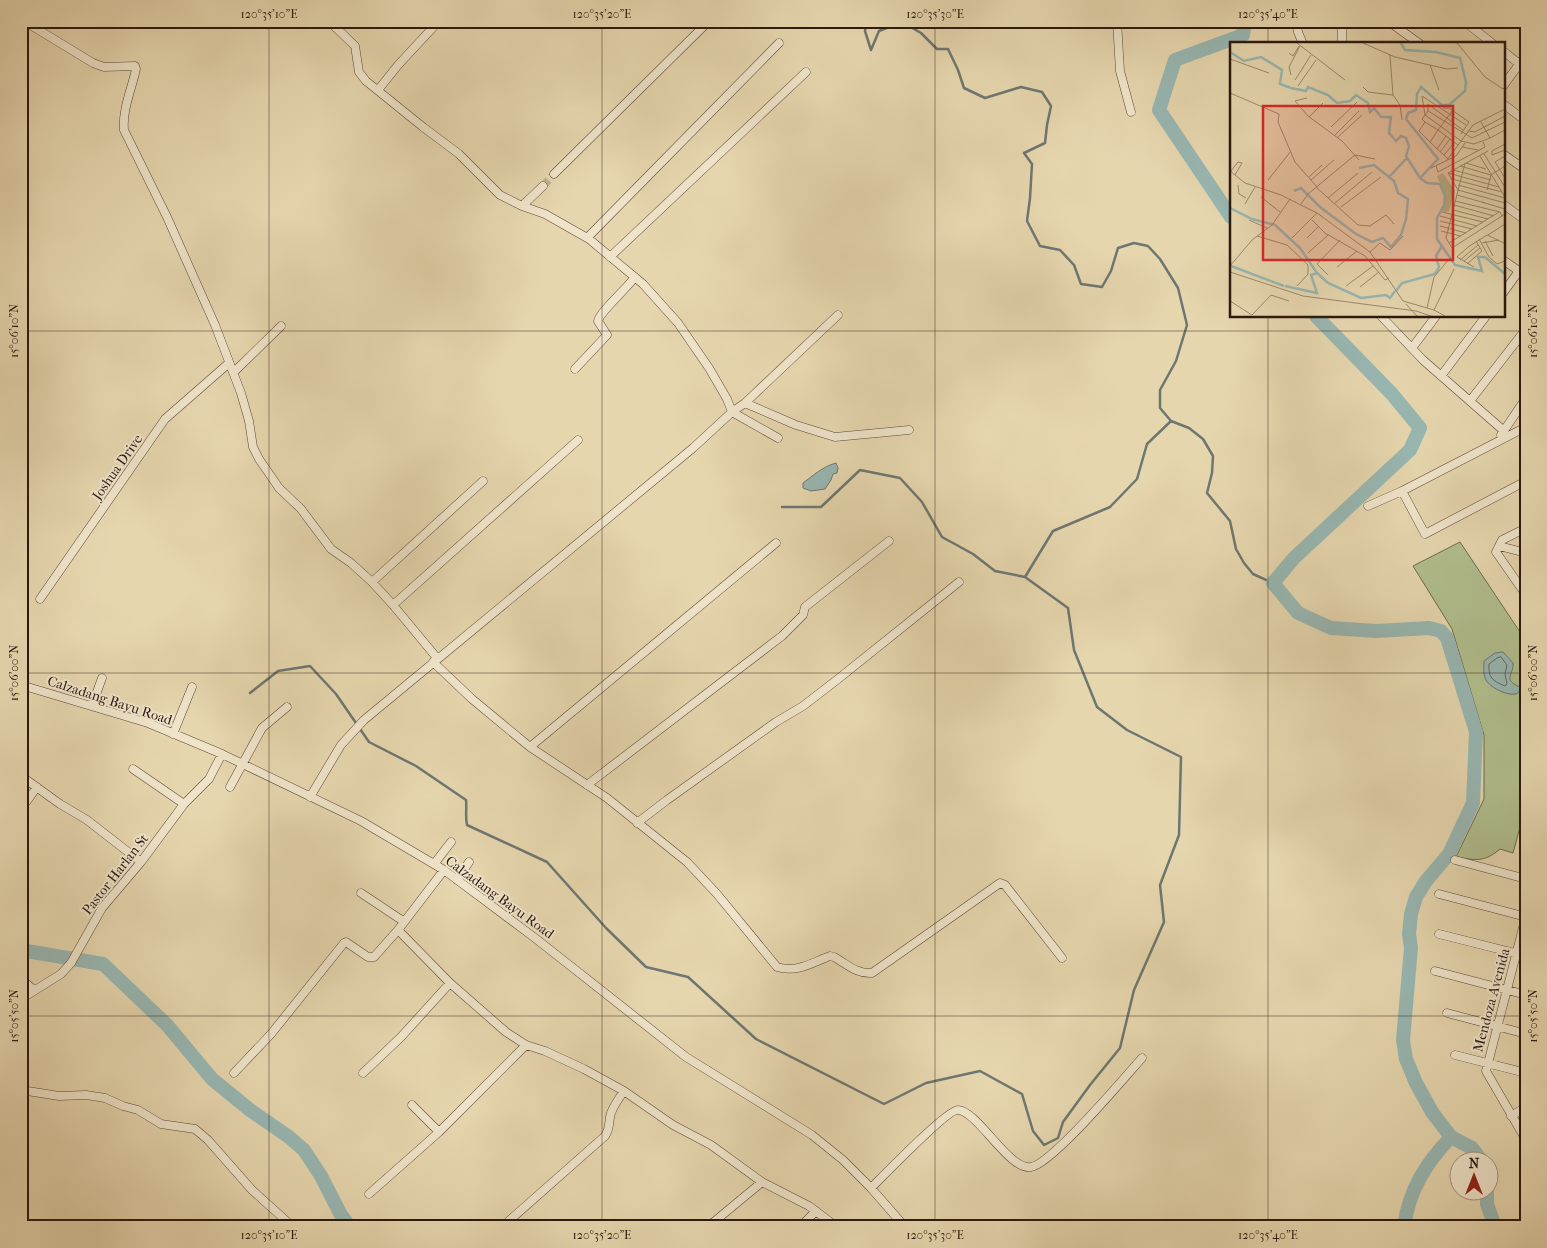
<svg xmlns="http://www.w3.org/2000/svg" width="1547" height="1248" viewBox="0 0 1547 1248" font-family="'IM FELL French Canon',serif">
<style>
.green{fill:#b1be8d;stroke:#6e6b4e}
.water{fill:#98b7b2;stroke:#6d7771}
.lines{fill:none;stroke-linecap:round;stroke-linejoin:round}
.shore{stroke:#626860;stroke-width:1}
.stream{stroke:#6d7771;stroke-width:2.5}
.river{stroke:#98b7b2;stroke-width:14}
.minor-tunnel{stroke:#c1b08e;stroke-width:8;stroke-dasharray:8 4;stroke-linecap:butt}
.minor-casing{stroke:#5a4837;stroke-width:9}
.minor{stroke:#efe4ca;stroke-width:8}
.ticks{fill:none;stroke:#2c180f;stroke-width:1;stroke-opacity:0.45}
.labels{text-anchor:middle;stroke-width:4;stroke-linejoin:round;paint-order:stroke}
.street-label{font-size:14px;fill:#2c180f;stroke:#efe4ca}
.inset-river{fill:none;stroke:#98b7b2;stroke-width:2.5}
.inset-road{fill:none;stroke:#9c8a6e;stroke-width:1}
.view{fill:#d62828;fill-opacity:0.15;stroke:#d62828;stroke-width:2.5}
.inset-edge{fill:none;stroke:#2c180f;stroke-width:2.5}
.neatline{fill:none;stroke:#2c180f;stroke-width:2}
.ticks-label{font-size:12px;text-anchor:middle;fill:#2c180f}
</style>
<rect width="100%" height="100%" fill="#e6d6ae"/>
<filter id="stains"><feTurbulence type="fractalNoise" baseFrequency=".004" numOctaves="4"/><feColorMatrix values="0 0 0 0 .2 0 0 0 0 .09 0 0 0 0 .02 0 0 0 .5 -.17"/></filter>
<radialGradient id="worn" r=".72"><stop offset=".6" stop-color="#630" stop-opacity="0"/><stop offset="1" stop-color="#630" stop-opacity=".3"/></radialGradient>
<!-- green -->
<path class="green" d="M1460 542 1526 641V805L1513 853 1500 849C1484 863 1474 860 1456 857L1484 799V735L1452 629 1413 566Z"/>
<!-- water -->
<path class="water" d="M836 463 838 468 837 473 833 474 831 480 825 489 811 491 803 488V483C814 475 822 467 836 463Z
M1503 652 1513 663C1514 674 1502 680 1520 687L1519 692 1516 694C1507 696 1488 687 1485 678 1483 673 1484 666 1484 661L1495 653Z"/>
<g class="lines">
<!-- shore -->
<path class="shore" d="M1501 657 1507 665 1505 674 1507 684 1505 686C1492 681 1488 677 1489 664L1497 658Z"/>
<!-- stream -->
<path class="stream" d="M867 21 865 31 871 50 879 31 902 22 921 33 937 49H948L958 70 964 88 985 98 1021 87 1042 92 1051 106 1047 125 1045 143 1024 153 1032 164 1030 198 1027 221 1040 246 1060 250 1074 265 1081 284 1102 287 1111 271 1118 248 1134 243 1148 246 1160 259 1178 288 1187 325 1176 361 1160 390V408L1171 421 1189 428 1203 439 1213 456 1212 473 1207 493 1230 521 1236 549 1244 563 1253 574 1273 583
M782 507H821L860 470 900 478 922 502 942 537 973 554 995 571 1025 577
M250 693 278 671 310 666 336 694 369 742 416 766 466 800C467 809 465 816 467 825L547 862 606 928 646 967 688 977 756 1039 884 1104 926 1083 980 1071 1022 1094 1033 1131 1044 1145 1058 1138 1063 1122 1090 1085 1120 1048 1134 990 1164 922 1160 885 1179 835 1181 757 1127 730 1097 707 1074 650 1068 608 1025 577 1053 531 1110 507 1137 479 1147 444 1171 421"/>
<!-- river -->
<path class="river" d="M1231 217 1159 110 1175 60 1243 35 1245 21
M1316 316 1392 394 1420 428 1410 450 1294 558 1273 583 1298 613 1331 628 1376 631 1429 628 1441 631 1447 638 1476 732 1473 803 1449 854 1426 881 1416 897 1411 914 1409 934 1411 948 1403 1040 1406 1059 1416 1083 1432 1112 1451 1137 1472 1148 1481 1160
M21 950 103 964 167 1025 212 1079 250 1110 289 1137 304 1150 321 1176 341 1215 350 1227
M1487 1190V1204L1495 1227
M1404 1227C1409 1190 1426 1163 1451 1137"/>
<!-- minor-tunnel -->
<path class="minor-tunnel" d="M543 186 554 174"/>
<!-- minor casing -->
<g class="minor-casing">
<path id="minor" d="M24 21 93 63 104 67 135 66 136 69C132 88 122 110 124 130L167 217 215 325 241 393 249 421 253 447 259 459 279 488 301 509 331 549 351 563 372 582 393 605 437 658
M329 21 355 46 359 72 366 81 423 127 459 154 500 195 522 206 545 214 589 239 643 284 678 323 709 368 727 399 732 412 778 438
M1117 21 1120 71 1131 112
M1296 21 1298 32 1303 44
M1388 21 1420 44
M1464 21 1493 44
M1523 21 1526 23
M1340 44 1342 41V21
M1503 51 1526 69
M1503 86 1526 55
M378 90 399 64 439 21
M1503 104 1526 121
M1503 154 1526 170
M554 174 709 21
M1503 204 1526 221
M522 206 543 186
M587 238 779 43
M610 257 806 72
M1503 260 1519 271
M1503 293 1519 271 1526 276
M1381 316 1423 360 1504 431
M1412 348 1436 316
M575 369 607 335 598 321C599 313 628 287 635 277
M234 372 281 326
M1441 376 1486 316
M1470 401 1526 329
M745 403 838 315
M1501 435 1526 398
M1402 491 1425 534 1526 481
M1368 506 1402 491 1526 427
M1526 528 1502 540 1496 552 1526 595
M1499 546 1526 553
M372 582 483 481
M40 599 165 419 229 363
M393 605 578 440
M433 662 472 699 530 747 607 798 687 862 717 894 777 967C797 973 811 963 830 956L834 957C847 964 856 974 872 973L1000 883 1005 885 1062 958
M21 685 148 723 222 754 361 821 444 870 535 938 686 1057 812 1135 843 1160 871 1188 905 1227
M92 706 102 678
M173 734 192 687
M530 747 776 543
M133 769 184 804
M21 776 60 804 87 820 141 862
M587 785 782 636 803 615 805 607 889 541
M230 787 262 728 287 707
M310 797 341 745 364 720 693 448 732 412 745 403 796 425 835 437 909 430
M21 805 27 801 37 787
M637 823 667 800 776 722 803 706 838 679 959 582
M1455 860 1526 879
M434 864 451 842
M457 880 469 862
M361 893 403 921
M1439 894 1526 917
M1526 916 1486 1071 1526 1140
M398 930 450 983 506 1032 526 1045 545 1051 584 1069 624 1091 673 1125 711 1145 762 1182 809 1206 837 1227
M1439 934 1526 956
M1435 971 1526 995
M21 979 34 990
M21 999 61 974 71 963 102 908 141 862 184 804 209 779 222 754
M1447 1013 1526 1034
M1455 1055 1526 1073
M234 1073 271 1034 344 943 346 942 368 957H374L398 930 444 870
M363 1073 401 1037 450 983
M21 1090 59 1096 86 1095 105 1098 123 1106 138 1110 161 1124 195 1129 208 1140 252 1190 293 1227
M412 1105 439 1132
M1511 1116 1526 1107
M871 1188C882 1177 948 1109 958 1110 978 1111 1009 1171 1031 1167 1052 1164 1124 1078 1142 1058
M369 1194 439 1132 526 1045
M801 1226 816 1211
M502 1227 605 1136C611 1127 608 1122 611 1113 614 1105 619 1098 624 1091
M706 1227 715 1221 762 1182"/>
</g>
<!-- minor -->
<use href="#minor" class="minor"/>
</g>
<!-- ticks -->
<path class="ticks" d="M269 21V1227M602 21V1227M935 21V1227M1268 21V44M1268 316V1227M21 331H1526M21 673H1526M21 1016H1526"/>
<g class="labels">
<!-- street labels -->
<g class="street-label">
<text transform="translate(117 467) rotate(-55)" y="5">Joshua Drive</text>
<text transform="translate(110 700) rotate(18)" y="5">Calzadang Bayu Road</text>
<text transform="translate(115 874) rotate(-52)" y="5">Pastor Harlan St</text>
<text transform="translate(500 897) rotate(36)" y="5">Calzadang Bayu Road</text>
<text transform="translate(1491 1000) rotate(-75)" y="5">Mendoza Avenida</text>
</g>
</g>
<!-- overview -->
<g transform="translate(1230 42)">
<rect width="275" height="275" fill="#e6d6ae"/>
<path d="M213 131 225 149 219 169 215 170 212 169 216 154 207 134Z" fill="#b1be8d"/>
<path class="inset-river" d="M171 1 175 8 206 10 230 16 236 40 235 49 219 63H212L191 45 187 52 186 68 178 71 176 77 208 117 190 136 197 141 210 142 215 154 214 163 207 176V197L225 223 252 229 248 215H255L275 232M0 10 14 19 31 15 52 28 50 42 61 46M61 46 76 49 78 45 98 53 107 61 120 59 126 53 138 61 140 70 144 66 151 75H161L159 91 166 99 171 94 176 96 179 104 176 114 190 136M129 126 144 123 159 135M64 149 71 146 90 165 126 192 142 200 153 196 161 205 171 193 176 177 178 157 168 151 164 139 159 135 177 116M0 166 22 177 45 183 70 206 87 231M1 224 54 244M55 244 87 251 81 233 87 231 98 241 131 256 156 253 160 256 165 249M166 249 172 241 205 232 209 225 206 214 212 204"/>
<path class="inset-road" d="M67 1 115 38M133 1 165 15 217 27 228 26M227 1 255 35 273 47 275 45M59 11 63 14 69 4M0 17 39 31M200 23 209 48M61 33 59 25 70 4M65 38 81 13M68 44 86 18M133 45 138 50 163 53 160 13M0 51 49 72 48 80 65 120 87 145M163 53 170 63 172 78M77 56 65 59 78 74 112 99 129 118M213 66H219L239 80 231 92M198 69 242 96 275 80M79 75 93 61M195 80 192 77 198 69V62L233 88M251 80 260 96 275 88M236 83 192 54 195 73 231 99 244 102 260 96M101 85 127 60M238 89 245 90 275 74M105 93 129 69M108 95 132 73M220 97 208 88 195 80 189 89 200 100 208 88 223 68M200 100 218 117M275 102 262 109V113L275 108M232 105 248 108M207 107 216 94M210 110 220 97 228 103M254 112 275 145M214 113 224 101M250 114 275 155M275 114 265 120 275 136M217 118 243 83 275 67M235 121 216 196 222 206 275 172M236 121 256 127M206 124 208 130 255 105 253 100M230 124 261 133M201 126 226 114 235 101M223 128 261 138M0 129 15 141 51 153 87 171 140 210 173 259 204 268 215 274M1 129 8 120 12 121 5 133M218 131 228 148 275 161M218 131 269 145M218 131 258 109M79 135 92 123M222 137 272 150M38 138 61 109M81 138 104 118M8 143 9 152 16 156M228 143 275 156M86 145 128 183 140 184 156 173 164 182M257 148 261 133 275 124M227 153 255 161 252 160M31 155 50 170M98 156 128 131M225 159 270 170 272 174M105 161 142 130M255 161 275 167M15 162 25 145M71 162 78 152 125 113 145 117M224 163 264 174M111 165 151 135M223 168 258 177M212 170 253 180M210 174 247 184M19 178 37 186M82 178 95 191 135 214 155 238 159 236M210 179 242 187M210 184 236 191M211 189 231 194M258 193 275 182M27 194 57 203 78 223V232L67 244M62 196 87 171M77 196 88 185M249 197 259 215 267 222 275 219M255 199 263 214M219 201 269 170M252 201 269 198M140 210 150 201 160 208 173 194M78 211 98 193M230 218 248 203M234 219 250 206M237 222 252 209 246 199M0 224 22 198 42 183 60 157M107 225 127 209M244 225 227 215 238 205 257 193 274 201M0 230 73 254 186 269 201 274M98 233 87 222 110 198M116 244 143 224M130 245 149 230M0 259 22 273M176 262 187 274M197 266 204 235 220 216M204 268 224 227M22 273 41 253 59 259"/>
<path class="view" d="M33 64H223V218H33Z"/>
<rect width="275" height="275" class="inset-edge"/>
</g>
<!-- margin -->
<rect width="1547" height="1248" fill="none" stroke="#e6d6ae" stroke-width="55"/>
<!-- north arrow -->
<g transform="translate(1474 1176)"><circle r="24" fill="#efe4ca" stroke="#a1927f"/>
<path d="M0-4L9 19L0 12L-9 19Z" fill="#8f2418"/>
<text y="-8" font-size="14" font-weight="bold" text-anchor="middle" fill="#2c180f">N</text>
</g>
<rect x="28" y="28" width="1492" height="1192" class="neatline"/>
<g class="ticks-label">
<text x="269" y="18">120°35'10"E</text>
<text x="602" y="18">120°35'20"E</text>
<text x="935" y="18">120°35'30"E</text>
<text x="1268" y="18">120°35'40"E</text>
<text transform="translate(14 331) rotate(-90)" y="4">15°06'10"N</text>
<text transform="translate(1533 331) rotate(-90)" y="4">15°06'10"N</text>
<text transform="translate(14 673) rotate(-90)" y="4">15°06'00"N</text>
<text transform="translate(1533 673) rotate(-90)" y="4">15°06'00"N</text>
<text transform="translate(14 1016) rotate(-90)" y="4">15°05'50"N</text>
<text transform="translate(1533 1016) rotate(-90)" y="4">15°05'50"N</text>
<text x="269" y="1239">120°35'10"E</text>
<text x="602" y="1239">120°35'20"E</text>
<text x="935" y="1239">120°35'30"E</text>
<text x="1268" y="1239">120°35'40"E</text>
</g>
<rect width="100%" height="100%" filter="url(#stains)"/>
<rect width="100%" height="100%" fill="url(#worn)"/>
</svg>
